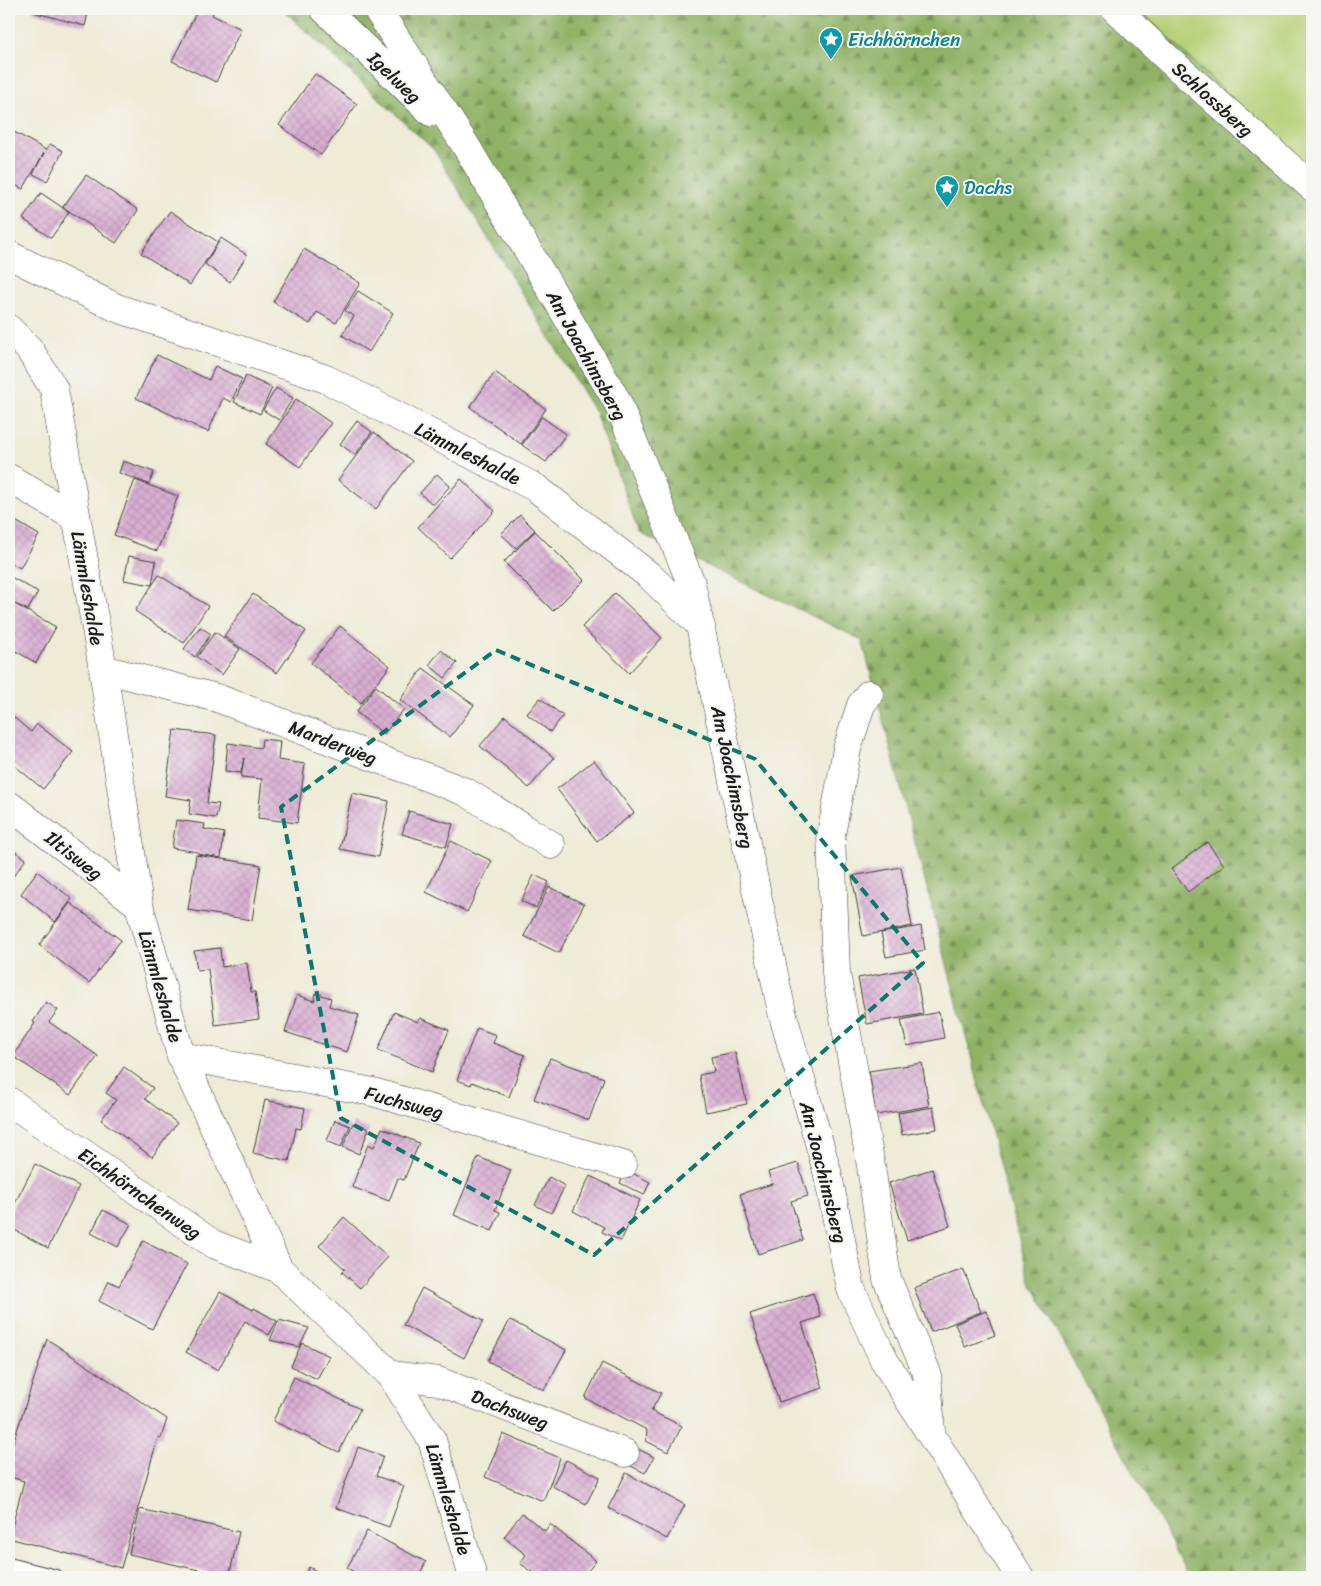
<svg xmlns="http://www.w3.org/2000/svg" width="1321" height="1586" viewBox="0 0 1321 1586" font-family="Sriracha,sans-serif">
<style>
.green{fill:#b5cf74;stroke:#687648}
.forest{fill:url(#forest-firs);stroke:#566741}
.building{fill:url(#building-cross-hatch)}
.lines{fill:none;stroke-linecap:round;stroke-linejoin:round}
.lane-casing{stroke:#3c3b38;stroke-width:16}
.street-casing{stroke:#3c3b38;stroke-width:29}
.lane{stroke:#fff;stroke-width:14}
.street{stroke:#fff;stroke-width:28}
.marked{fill:none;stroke:#0f766e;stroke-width:4;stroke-dasharray:10 6;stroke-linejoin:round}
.labels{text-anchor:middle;stroke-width:4;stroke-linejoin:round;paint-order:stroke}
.culture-label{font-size:19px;fill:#0d838f;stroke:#f6f6f2;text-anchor:start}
.street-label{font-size:19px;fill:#1c1c1c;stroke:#f6f6f2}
</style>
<defs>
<pattern id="forest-firs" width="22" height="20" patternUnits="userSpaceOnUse" patternTransform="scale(1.25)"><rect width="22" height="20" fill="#90b266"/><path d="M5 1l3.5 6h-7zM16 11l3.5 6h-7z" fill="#759053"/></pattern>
<pattern id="building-cross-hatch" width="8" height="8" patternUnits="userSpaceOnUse" patternTransform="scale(1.25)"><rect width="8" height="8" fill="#d9afd3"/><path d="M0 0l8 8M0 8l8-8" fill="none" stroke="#ba96b5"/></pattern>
</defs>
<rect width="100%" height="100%" fill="#f6f6f2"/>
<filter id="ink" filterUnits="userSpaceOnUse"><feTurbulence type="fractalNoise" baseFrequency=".02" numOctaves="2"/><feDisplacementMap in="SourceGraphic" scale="10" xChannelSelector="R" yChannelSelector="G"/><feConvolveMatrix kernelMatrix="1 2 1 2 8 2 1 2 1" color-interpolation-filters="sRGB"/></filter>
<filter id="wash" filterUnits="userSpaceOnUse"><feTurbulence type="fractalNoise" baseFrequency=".0096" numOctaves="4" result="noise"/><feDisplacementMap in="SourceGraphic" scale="20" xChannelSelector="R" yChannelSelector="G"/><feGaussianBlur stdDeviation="1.12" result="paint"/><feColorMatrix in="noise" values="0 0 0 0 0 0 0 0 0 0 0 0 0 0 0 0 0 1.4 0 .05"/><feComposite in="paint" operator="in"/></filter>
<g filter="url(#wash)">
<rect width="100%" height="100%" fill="#eeebd6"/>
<!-- green -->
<path class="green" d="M1139 9H1312V175Z"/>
<!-- forest -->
<path class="forest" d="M282 9H1139L1312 175V1577H1190L1030 1281 862 640 639 533 595 412 434 150Z"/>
<g id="blocks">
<!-- building -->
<path class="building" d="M34 9H89L85 26 33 12Z
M198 9H215L212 15 241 29 216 82 172 61Z
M315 74 357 104 321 155 279 125Z
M9 129 46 150 50 144 63 151 47 181 33 174 44 153 23 189 9 182Z
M86 175 138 210 116 243 63 207Z
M41 193 69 212 51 238 23 219Z
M170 211 218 242 190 285 141 253Z
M221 238 247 255 230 282 205 264Z
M304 249 360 283 336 323 317 312 310 324 273 302Z
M358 291 393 313 369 352 342 335 354 316 345 311Z
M157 355 209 380 215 366 242 379 231 402 223 398 208 432 136 398Z
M495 372 546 409 521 444 470 407Z
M246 376 272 388 260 414 234 402Z
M276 388 293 398 279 420 263 410Z
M296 399 331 423 300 467 266 444Z
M542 417 566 434 546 462 522 445Z
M357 421 372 432 355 455 340 444Z
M374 432 412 461 376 509 338 480Z
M123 461 154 472 149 484 119 473Z
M437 474 450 486 433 505 420 493Z
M461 479 495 511 450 558 418 527Z
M135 480 178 496 157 551 114 535Z
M520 515 535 530 516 548 501 534Z
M9 517 39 535 20 568 9 562Z
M535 531 584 580 553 611 504 562Z
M129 556 156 561 152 585 124 580Z
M159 575 208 606 184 643 135 611Z
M9 576 38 592 28 610 15 604 56 627 36 663 9 647Z
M615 593 662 638 629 673 582 627Z
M253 594 306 631 277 673 224 636Z
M340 626 390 666 361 703 311 663Z
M200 627 211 634 195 657 184 649Z
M215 632 240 649 222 675 197 657Z
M441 650 457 663 445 678 429 665Z
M423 668 474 705 450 737 400 700Z
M376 686 404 709 384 734 356 712Z
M540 698 563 716 550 732 527 714Z
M10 714 31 732 37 724 73 752 43 789 9 761V716Z
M505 716 554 758 529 788 480 746Z
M174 730 216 735 207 803 219 804 216 818 189 814 191 800 165 796Z
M262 739 280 741 278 760 305 764 297 823 258 818 262 779 241 777 244 758 241 773 225 771 228 743 261 748Z
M594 760 634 813 597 841 557 789Z
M352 793 389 801 378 857 340 849Z
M409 811 453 824 446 847 402 834Z
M176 820 205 824 204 829 224 833 221 858 198 854V852L172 848Z
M451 841 492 861 467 912 426 892Z
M1207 842 1224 865 1188 892 1171 869Z
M9 847 26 859 9 882Z
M196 855 261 865 252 920 188 910Z
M901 867 912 926 863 936 852 876Z
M37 871 72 899 55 922 21 894Z
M534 875 549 882 536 908 521 901Z
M549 887 584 904 559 953 524 936Z
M70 903 121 940 89 983 39 945Z
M921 926 925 950 886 957 881 933Z
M220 948 222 967 247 963 251 992H255L259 1019 215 1025 208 969 197 970 194 951Z
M915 968 923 1014 867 1024 858 978Z
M316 993 331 998 329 1006 359 1015 347 1052 285 1032 297 995 314 1001Z
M46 1002 58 1010 49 1022 98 1056 70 1095 13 1056 35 1023 33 1022Z
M394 1012 418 1022 420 1018 449 1030 432 1072 378 1050Z
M939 1012 944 1038 907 1046 901 1020Z
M477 1028 496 1035 493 1043 525 1055 509 1097 472 1082 471 1085 457 1080Z
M735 1052 747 1104 706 1112 699 1075 714 1072 711 1057Z
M550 1058 604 1078 589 1120 534 1099Z
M922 1063 929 1106 876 1115 869 1071Z
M124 1067 153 1088 145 1099 177 1123 152 1157 101 1120 116 1100 106 1093Z
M265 1100 305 1108 301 1129 296 1128 289 1161 253 1153Z
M933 1107 937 1129 902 1135 898 1113Z
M335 1120 350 1126 341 1147 327 1141Z
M353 1123 369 1129 359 1154 343 1147Z
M382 1128 419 1143 404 1180 398 1178 389 1201 352 1187 368 1144 374 1147Z
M478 1157 511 1170 495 1210 500 1212 492 1231 454 1215Z
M798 1163 808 1196 791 1201 803 1240 758 1254 740 1194 772 1184 768 1172Z
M35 1164 79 1186 48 1248 9 1227V1215Z
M932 1169 950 1226 907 1240 889 1183Z
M626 1170 650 1182 644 1195 620 1183Z
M590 1176 640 1200 621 1241 602 1232 604 1227 573 1211Z
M549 1177 565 1186 551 1213 535 1205Z
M103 1210 131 1224 118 1247 91 1233Z
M344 1217 388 1257 360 1288 342 1272 345 1269 319 1246Z
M143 1241 187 1264 152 1329 99 1301 109 1281 119 1286Z
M963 1269 981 1312 931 1332 914 1288Z
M422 1288 483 1321 464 1358 403 1325Z
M220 1292 253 1310 254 1308 277 1321 269 1335 245 1321 218 1370 186 1352Z
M813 1293 821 1317 802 1323 823 1388 779 1402 750 1314Z
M986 1311 995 1335 965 1347 955 1324Z
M279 1320 309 1328 299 1347 270 1340Z
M510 1320 566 1350 544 1390 488 1361Z
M47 1339 167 1419 161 1438 158 1437 121 1568 9 1538 24 1481 9 1477V1455Z
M302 1343 329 1356 317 1379 291 1366Z
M602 1363 661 1393 651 1411 682 1426 668 1452 646 1441 647 1430 585 1398Z
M294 1377 360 1409 339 1452 273 1421Z
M503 1434 560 1458 543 1501 485 1477Z
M358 1447 383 1456 376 1476 404 1486 389 1527 336 1508Z
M636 1448 654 1457 645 1473 627 1464Z
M566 1460 600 1477 586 1504 552 1486Z
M626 1473 685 1505 667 1539 608 1508Z
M140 1509 239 1532 229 1577 129 1554Z
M522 1513 545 1531 550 1524 596 1561 583 1577H538L520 1563 526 1555 504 1537Z
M367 1531 426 1562 418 1577H363L347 1568Z
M309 1567 327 1577H303Z"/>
</g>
</g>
<g filter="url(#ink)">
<use href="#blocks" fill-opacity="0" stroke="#3c3b38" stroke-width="1"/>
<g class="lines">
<!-- lane casing -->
<g class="lane-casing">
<path id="lane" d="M9 1565 56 1577"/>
</g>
<!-- street casing -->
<g class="street-casing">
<path id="street" d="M324 9 431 112
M377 9 466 146 617 401 691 583 782 1012 827 1171 851 1289 884 1360 1020 1577
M1115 9 1166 57 1312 187
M9 255 117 308 326 379 536 488 650 576 701 626
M9 329 29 349 54 389 103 669 139 905 181 1056 279 1269 391 1375 432 1440 473 1577
M9 478 76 518
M103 669 217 698 466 792 551 845
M869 694 861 705 847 749 831 835 836 973 871 1166 887 1279 927 1373 931 1432
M9 805 139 905
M181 1056 373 1092 623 1165
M9 1101 213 1244 279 1269
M391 1375 438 1381 625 1453"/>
</g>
<!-- lane -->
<use href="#lane" class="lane"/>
<!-- street -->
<use href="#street" class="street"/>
</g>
</g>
<!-- marked area -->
<path class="marked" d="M496 650 755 759 923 963 594 1255 341 1118 281 807Z"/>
<!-- icons -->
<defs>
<g id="sight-pin" transform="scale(1.25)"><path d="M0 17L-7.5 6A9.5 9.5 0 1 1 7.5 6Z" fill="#0f9aa8" stroke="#f6f6f2"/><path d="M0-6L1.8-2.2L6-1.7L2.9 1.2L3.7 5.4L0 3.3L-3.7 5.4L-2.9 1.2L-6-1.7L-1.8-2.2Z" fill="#fff"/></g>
</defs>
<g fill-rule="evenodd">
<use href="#sight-pin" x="831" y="39"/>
<use href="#sight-pin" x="947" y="187"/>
</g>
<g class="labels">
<!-- culture labels -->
<g class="culture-label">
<text x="848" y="46">Eichhörnchen</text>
<text x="964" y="194">Dachs</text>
</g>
<!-- street labels -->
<g class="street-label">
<text transform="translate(395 77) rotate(44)" y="7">Igelweg</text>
<text transform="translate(1213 99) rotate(42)" y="7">Schlossberg</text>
<text transform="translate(587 355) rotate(61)" y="7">Am Joachimsberg</text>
<text transform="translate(468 453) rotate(27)" y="7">Lämmleshalde</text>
<text transform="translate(88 588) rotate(80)" y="7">Lämmleshalde</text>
<text transform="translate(333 742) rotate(21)" y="7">Marderweg</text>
<text transform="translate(733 777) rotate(78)" y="7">Am Joachimsberg</text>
<text transform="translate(74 855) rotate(38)" y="7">Iltisweg</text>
<text transform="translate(161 986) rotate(74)" y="7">Lämmleshalde</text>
<text transform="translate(404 1102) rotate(15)" y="7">Fuchsweg</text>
<text transform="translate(824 1172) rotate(76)" y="7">Am Joachimsberg</text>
<text transform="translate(140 1193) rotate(35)" y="7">Eichhörnchenweg</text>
<text transform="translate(510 1409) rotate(21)" y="7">Dachsweg</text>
<text transform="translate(449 1499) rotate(73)" y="7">Lämmleshalde</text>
</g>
</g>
<!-- margin -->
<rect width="1321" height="1586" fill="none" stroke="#f6f6f2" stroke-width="30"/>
</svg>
